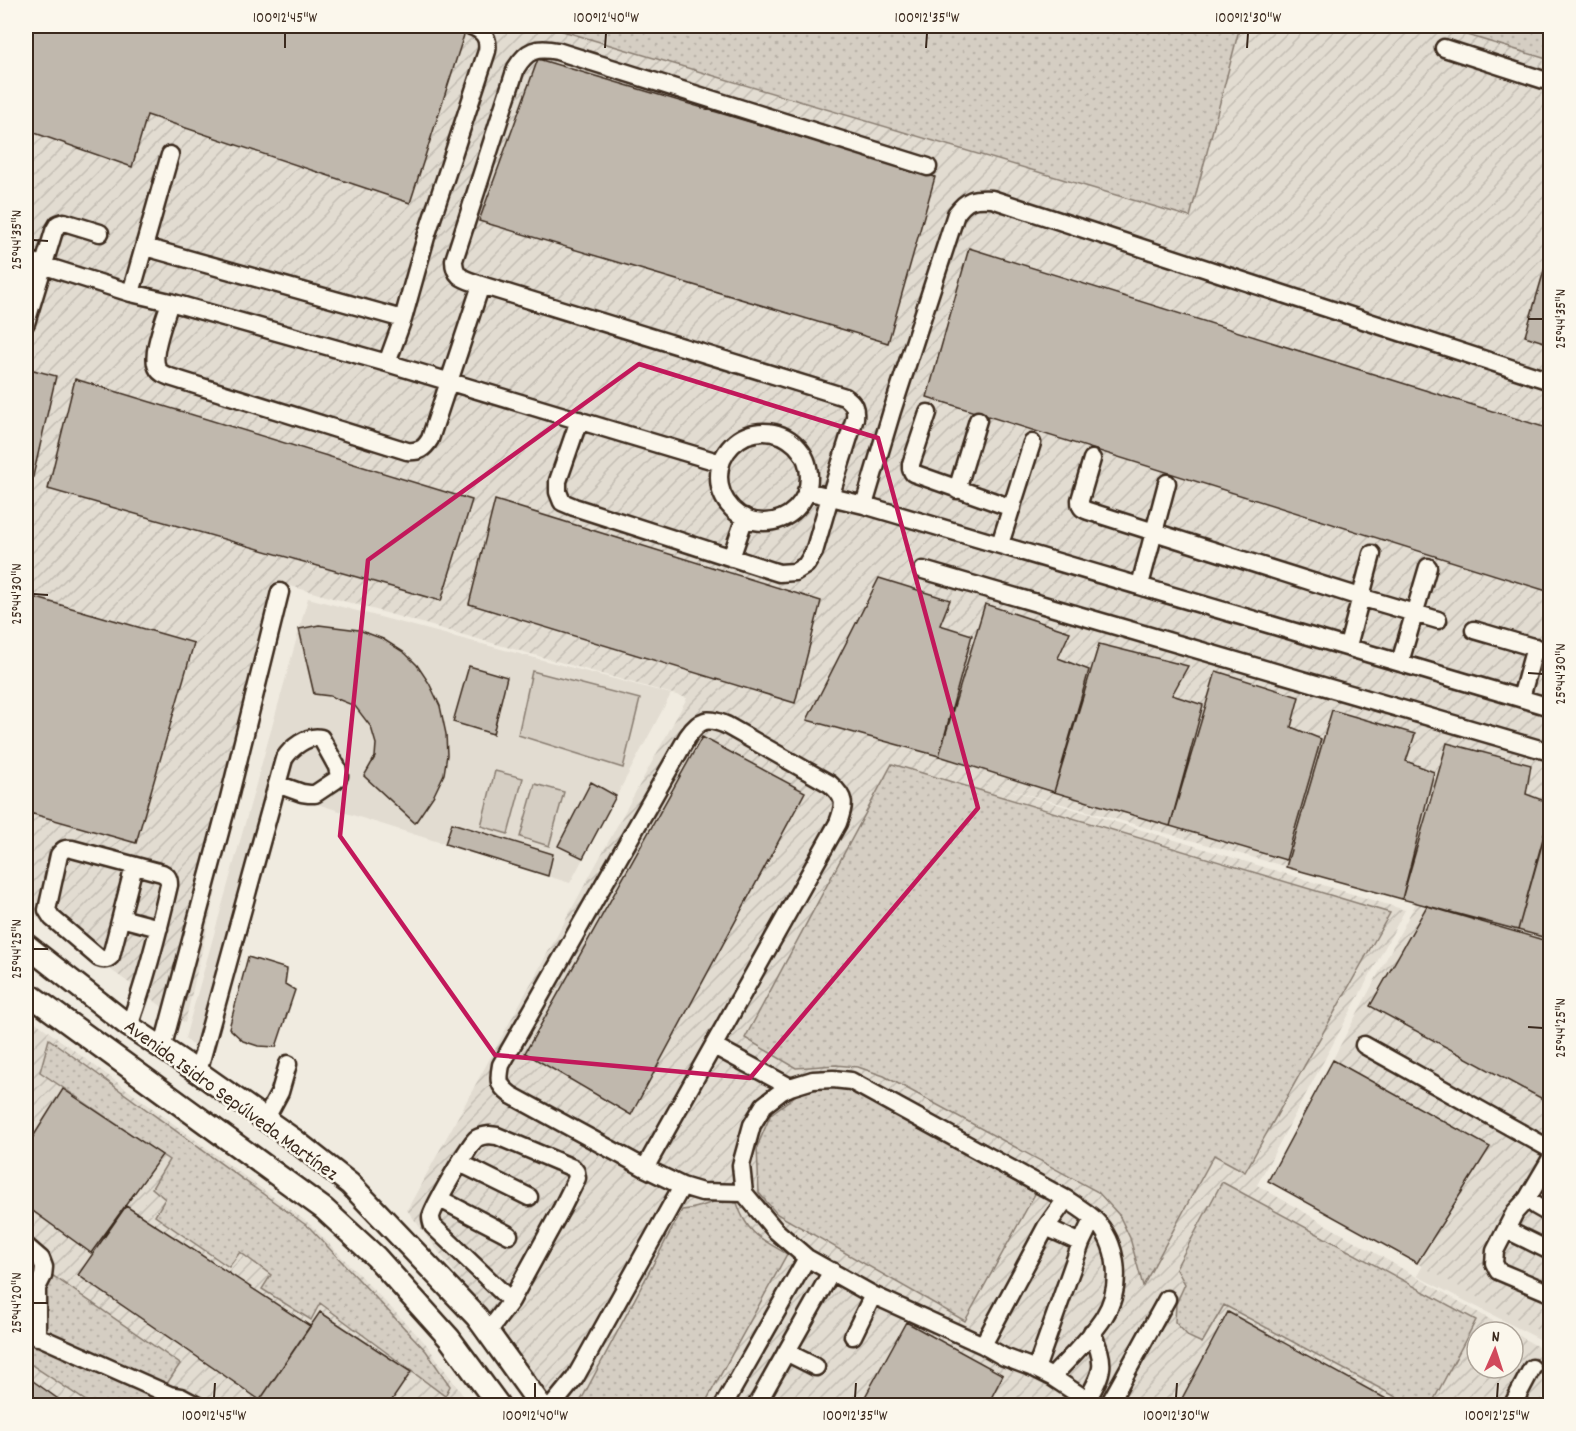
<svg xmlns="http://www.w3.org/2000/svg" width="1576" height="1431" viewBox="0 0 1576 1431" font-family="Dekko,sans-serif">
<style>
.built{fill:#e2dcd1}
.industrial{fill:url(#industrial-furrows)}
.grass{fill:url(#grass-dots);stroke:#887c70;stroke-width:1.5}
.park{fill:#d5cec3;stroke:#887c70;stroke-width:1.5}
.building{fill:#c0b8ad;stroke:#3b2a1e;stroke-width:1.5}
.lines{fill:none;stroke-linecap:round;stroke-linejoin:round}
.minor-casing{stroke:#3b2a1e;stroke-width:21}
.major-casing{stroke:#3b2a1e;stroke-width:26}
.minor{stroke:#fbf7ec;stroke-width:16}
.major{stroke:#fbf7ec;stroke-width:21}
.marked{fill:none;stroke:#c2185b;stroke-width:4.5;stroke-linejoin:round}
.ticks{fill:none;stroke:#3b2a1e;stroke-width:2}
.labels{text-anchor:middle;stroke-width:5;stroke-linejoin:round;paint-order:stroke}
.street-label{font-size:20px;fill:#3b2a1e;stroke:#fbf7ec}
.neatline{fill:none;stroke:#3b2a1e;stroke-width:2}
.ticks-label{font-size:15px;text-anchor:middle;fill:#3b2a1e}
</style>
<defs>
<pattern id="industrial-furrows" width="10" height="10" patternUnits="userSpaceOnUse" patternTransform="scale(1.5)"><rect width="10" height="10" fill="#e2dcd1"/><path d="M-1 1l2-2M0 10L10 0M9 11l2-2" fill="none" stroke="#c3bdb3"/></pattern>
<pattern id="grass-dots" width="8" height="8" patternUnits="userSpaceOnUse" patternTransform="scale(1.5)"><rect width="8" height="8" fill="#d5cec3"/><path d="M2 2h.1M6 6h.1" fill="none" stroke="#b8b1a7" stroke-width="1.8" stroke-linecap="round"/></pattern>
</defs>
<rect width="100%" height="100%" fill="#f0ebe0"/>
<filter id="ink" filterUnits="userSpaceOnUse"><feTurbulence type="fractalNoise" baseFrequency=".0167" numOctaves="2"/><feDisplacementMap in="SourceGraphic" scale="12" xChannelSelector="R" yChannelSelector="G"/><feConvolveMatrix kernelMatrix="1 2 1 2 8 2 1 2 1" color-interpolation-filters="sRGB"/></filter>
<g filter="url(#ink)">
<!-- built -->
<path class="built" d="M308 598 671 694 570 883 282 793 208 1060 185 1038Z
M1490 1147 1550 1323 1543 1341 1417 1276Z"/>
<!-- industrial -->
<path class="industrial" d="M26 26H1550V1337L1268 1181 1416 903 994 785 1405 910 1257 1185 1512 1332H1477V1368H1513V1332L1550 1354V1383L1538 1405H555L407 1210 687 698 287 585 185 1023 26 909Z
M26 1015 311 1225 426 1344 470 1405H26Z"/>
<!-- grass -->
<path class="grass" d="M546 26H1240L1190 217Z
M1437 26H1550V60Z
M892 764 1390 913 1245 1172 1214 1155 1143 1286 1130 1238 1119 1215 1098 1192 884 1076 858 1067 835 1065 796 1068 745 1038Z
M49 1039 310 1228 426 1351 450 1386 445 1396 320 1303 311 1320 262 1289 271 1275 240 1252 229 1267 155 1216 165 1199 152 1188 169 1160 40 1072Z
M837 1086 858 1093 1036 1192 965 1321 777 1214 759 1193 757 1147 771 1114 799 1093Z
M1222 1182 1476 1320 1431 1405H1411L1224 1305 1202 1343 1189 1337 1175 1322 1176 1304 1185 1284 1176 1268Z
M719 1199 737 1203C747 1234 761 1239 787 1254L704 1405 578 1406 682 1210C695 1209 707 1205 719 1199Z
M26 1257 180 1364 153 1405H92L26 1361Z"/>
<!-- park -->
<path class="park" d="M532 671 640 699 623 768 518 735Z
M495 771 523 778 508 834 481 826Z
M535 784 564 792 549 846 520 837Z"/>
<!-- building -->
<path class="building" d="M26 26H444L465 32 410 203 147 115 132 167 26 130Z
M538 59 935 177 888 343 479 221Z
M969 248 1550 429V592L927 397Z
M1550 250V344L1525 336Z
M26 368 56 376 31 485 26 483Z
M75 379 472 500 441 601 48 489Z
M495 500 821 601 795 703 469 604Z
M879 578 950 600 940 625 972 635 939 756 807 720Z
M26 595 194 643 136 843 26 812Z
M985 604 1070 632 1058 658 1089 670 1054 792 939 756Z
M319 625 359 630 383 639 405 653 417 665 429 683 440 706 446 734 447 755 444 774 434 795 415 823 364 776 375 757 376 744 371 727 355 706 330 696 314 694 299 629Z
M1099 644 1188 666 1172 695 1203 705 1170 826 1054 792Z
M469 666 507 677 493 734 453 722Z
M1216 671 1299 697 1291 727 1321 739 1286 860 1170 826Z
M1332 710 1415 734 1406 761 1434 772 1402 899 1286 867Z
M702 737 805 792 631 1115 525 1053Z
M1447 743 1531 765 1526 794 1550 803V813L1518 930 1402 899Z
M591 782 616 796 583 858 558 846Z
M26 812 31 813 26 833Z
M1550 816V939L1518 930Z
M452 823 553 854 548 876 445 844Z
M1427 906 1550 942V1103L1370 1006Z
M248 957 287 969 285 984 295 990 276 1047 258 1046 243 1041 229 1028Z
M1333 1060 1490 1147 1417 1263 1268 1181Z
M63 1089 162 1155 91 1253 26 1206V1148Z
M126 1206 310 1326 260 1400 78 1275Z
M320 1312 411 1372 388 1406H269L260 1400Z
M1228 1312 1399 1406H1178Z
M906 1322 1003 1375 987 1406H860Z
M26 1376 68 1406H26Z"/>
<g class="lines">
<!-- minor casing -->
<g class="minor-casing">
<path id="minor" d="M1444 48 1550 82
M145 247 403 319
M26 260 131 293 170 302 387 363 721 463
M481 285C466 279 454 279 454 260L516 68C527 50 536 47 557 51L928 167
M131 293 170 155
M170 302C166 317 149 356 158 369 160 373 165 375 170 377L407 451C419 452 424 449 430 439L481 285 845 397C854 403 856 408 855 418L830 497 814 552 806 565 795 572 779 573 574 507 562 502 558 492V481L579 420
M26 323 54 231 58 224 64 222 100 233
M387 363 403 319 426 237 487 51C489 38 484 31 471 26
M928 413 911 464V469L913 473 1012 508
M719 477a45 45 0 1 1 90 0a45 45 0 1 1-90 0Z
M1092 459 1080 500C1080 507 1082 509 1088 511L1360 597 1438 620
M957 490 978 420
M806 491 864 505 1550 707
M864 505 892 411 956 214C967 199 973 198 992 199L1550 381
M1000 544 1032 443
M731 558 745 517
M923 570 1550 752
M1140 585 1167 483
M1474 630 1550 652
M1348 646 1372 554
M1400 662 1428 567
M1521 698 1535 647
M121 918 159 928
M129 1026C146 980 158 933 169 885 169 879 168 876 162 873L72 849C65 848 63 849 59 855L47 910 52 918 99 958C104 960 107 960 111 956L134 866
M1364 1045 1550 1149
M714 1046 790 1087
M162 1049 228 802 280 592
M198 1072 284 759C291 748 307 735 321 738L337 767 339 776 336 780 315 794H309L302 793 277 784
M833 1079 851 1081 1066 1199C1075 1205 1085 1211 1093 1218 1119 1243 1123 1287 1104 1317 1090 1339 1069 1358 1052 1377L1036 1369 1004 1357 983 1345 873 1295 807 1258 775 1230 744 1193 741 1165 752 1125 764 1105 782 1091 790 1087 813 1080Z
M265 1120 280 1092 288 1064
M489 1135 497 1136 573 1168 576 1172 577 1178 562 1208 511 1301 433 1226C432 1223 431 1220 431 1217 432 1209 469 1145 476 1139 479 1136 485 1136 489 1135Z
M460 1163 529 1197
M645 1168 838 823C845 804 846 798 830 784L726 725C707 717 700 719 688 736L501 1065C498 1081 498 1085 511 1095L645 1168 682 1186 702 1192 744 1193
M440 1199 509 1235
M1527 1199 1550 1160
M1550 1214 1536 1206 1527 1199 1515 1212 1495 1251 1494 1263 1498 1271 1550 1293
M1046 1227 1081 1243
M1507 1230 1550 1251
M26 1246 41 1259 44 1267 43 1276 37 1288V1337
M26 1331 170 1395 181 1397 198 1406
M488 1332 511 1301
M853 1336 873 1295
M983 1345 1046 1227 1066 1199
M786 1352 816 1367
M1036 1369 1081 1243 1093 1218
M1052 1377 1087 1400 1084 1406
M1087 1400C1104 1370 1106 1365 1092 1332
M552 1406 575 1378 682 1186
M723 1406 807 1258
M756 1406 832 1271
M1108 1406 1167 1299
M1512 1406 1532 1368"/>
</g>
<!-- major casing -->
<g class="major-casing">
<path id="major" d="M26 945 129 1026 198 1072 293 1139 350 1184 477 1317 541 1406
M26 992 324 1209 376 1257 449 1338 499 1406"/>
</g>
<!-- minor -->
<use href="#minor" class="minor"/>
<!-- major -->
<use href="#major" class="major"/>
</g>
</g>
<!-- marked area -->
<path class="marked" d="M639 364 878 438 978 808 750 1078 495 1055 340 836 368 560Z"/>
<!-- ticks -->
<path class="ticks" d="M285 48V33M605 48 606 33M926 48 927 33M1247 48 1248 33M33 240 48 241M1528 319H1543M33 594 48 595M1528 673 1543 674M33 949H48M1528 1027 1543 1028M33 1303H48M214 1398 215 1383M535 1398V1383M855 1398 856 1383M1176 1398 1177 1383M1497 1398 1498 1383"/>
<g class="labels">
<!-- street labels -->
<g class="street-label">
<text transform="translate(232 1099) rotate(36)" y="7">Avenida Isidro Sepúlveda Martínez</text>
</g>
</g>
<!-- margin -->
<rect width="1576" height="1431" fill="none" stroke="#fbf7ec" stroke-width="66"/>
<!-- north arrow -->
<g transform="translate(1495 1350) rotate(3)"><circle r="28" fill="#fbf7ec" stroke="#aea59a" stroke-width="1.5"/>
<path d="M0-4.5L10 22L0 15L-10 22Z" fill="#d1495b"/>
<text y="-9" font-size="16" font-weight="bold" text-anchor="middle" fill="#3b2a1e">N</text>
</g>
<rect x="33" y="33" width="1510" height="1365" class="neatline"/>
<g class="ticks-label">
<text x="285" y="22">100°12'45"W</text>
<text x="606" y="22">100°12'40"W</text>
<text x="927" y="22">100°12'35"W</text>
<text x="1248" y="22">100°12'30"W</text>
<text transform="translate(16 240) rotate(-90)" y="5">25°44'35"N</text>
<text transform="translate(1560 319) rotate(-90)" y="5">25°44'35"N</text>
<text transform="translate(16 594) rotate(-90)" y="5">25°44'30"N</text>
<text transform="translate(1560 674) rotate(-90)" y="5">25°44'30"N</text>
<text transform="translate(16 949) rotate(-90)" y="5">25°44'25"N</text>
<text transform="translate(1560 1028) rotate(-90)" y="5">25°44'25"N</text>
<text transform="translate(16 1303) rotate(-90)" y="5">25°44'20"N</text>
<text x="214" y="1420">100°12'45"W</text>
<text x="535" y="1420">100°12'40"W</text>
<text x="855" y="1420">100°12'35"W</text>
<text x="1176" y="1420">100°12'30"W</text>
<text x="1497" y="1420">100°12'25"W</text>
</g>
</svg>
